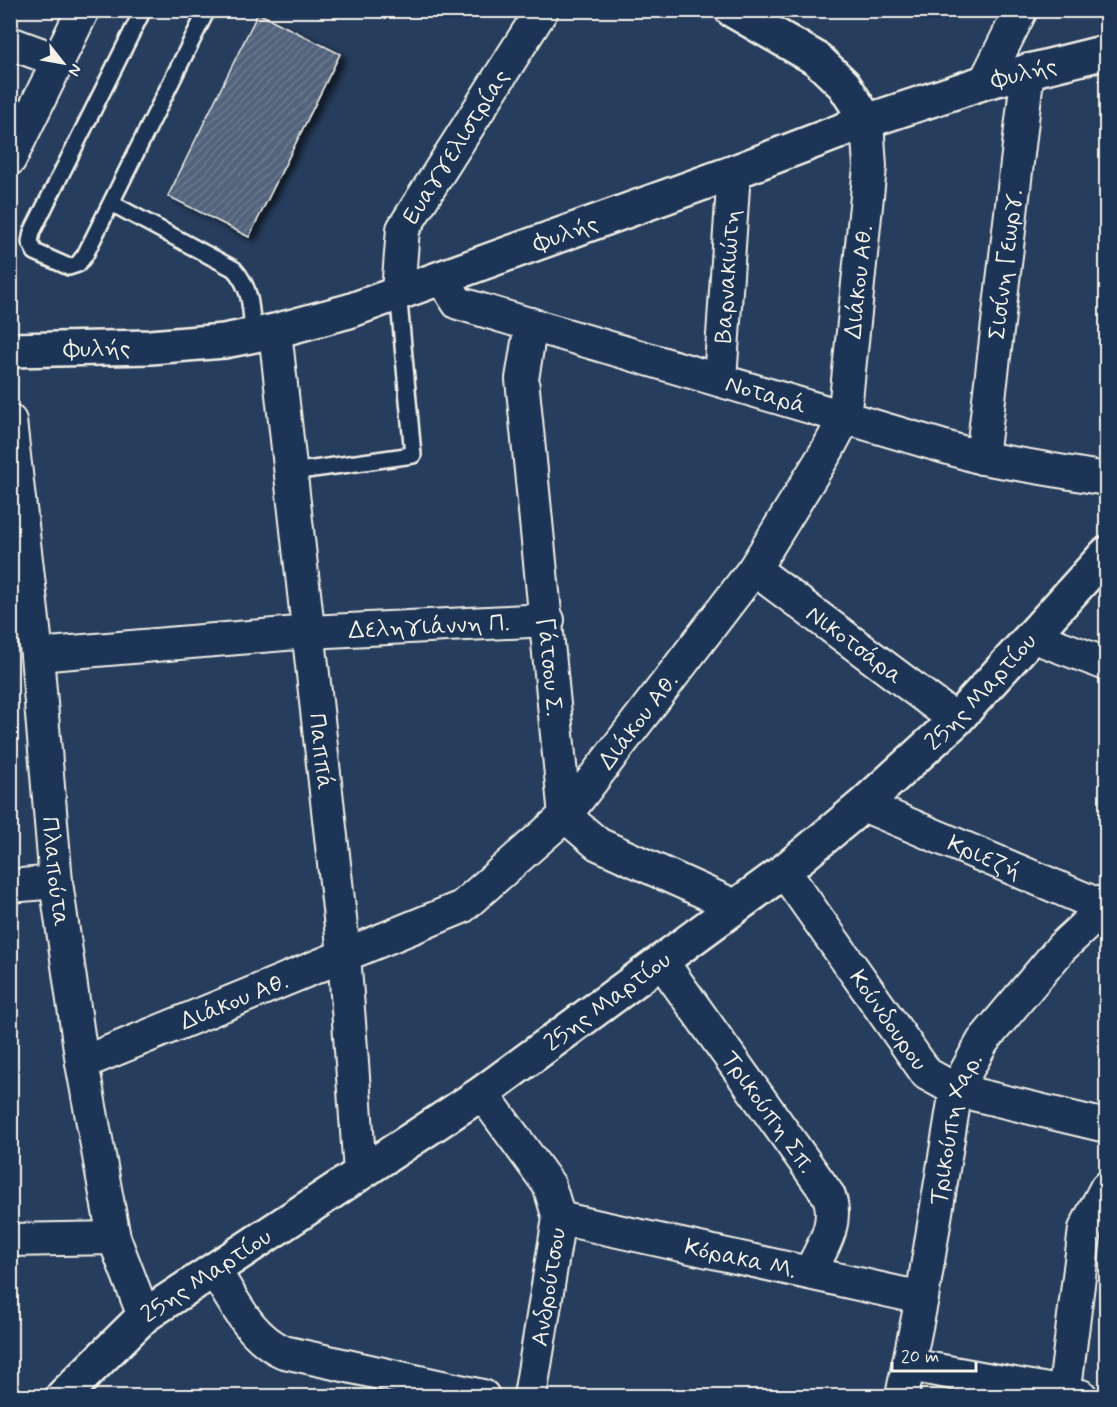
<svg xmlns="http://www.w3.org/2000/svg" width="1117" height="1407" viewBox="0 0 1117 1407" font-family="Mynerve,sans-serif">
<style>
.building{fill:url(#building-hatch);stroke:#f4f1e8;stroke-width:1.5;filter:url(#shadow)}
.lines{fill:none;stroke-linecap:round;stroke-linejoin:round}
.service-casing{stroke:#f4f1e8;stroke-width:20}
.minor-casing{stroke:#f4f1e8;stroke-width:36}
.tertiary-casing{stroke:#f4f1e8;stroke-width:38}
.secondary-casing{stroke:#f4f1e8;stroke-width:38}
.primary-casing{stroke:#f4f1e8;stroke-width:38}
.service{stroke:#1d3557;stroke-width:15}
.minor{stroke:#1d3557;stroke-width:32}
.tertiary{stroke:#1d3557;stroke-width:33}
.secondary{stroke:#1d3557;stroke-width:33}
.primary{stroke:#1d3557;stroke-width:33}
.labels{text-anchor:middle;stroke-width:5;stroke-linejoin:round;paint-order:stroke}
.street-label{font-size:24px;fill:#f4f1e8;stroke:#1d3557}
</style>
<defs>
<pattern id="building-hatch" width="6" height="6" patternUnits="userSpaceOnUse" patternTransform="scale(1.5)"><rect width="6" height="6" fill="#52647b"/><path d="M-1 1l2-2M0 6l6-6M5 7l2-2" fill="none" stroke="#6c7b8e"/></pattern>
<filter id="shadow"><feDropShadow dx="6" dy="4" stdDeviation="3" flood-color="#0009"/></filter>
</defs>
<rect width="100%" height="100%" fill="#263d5d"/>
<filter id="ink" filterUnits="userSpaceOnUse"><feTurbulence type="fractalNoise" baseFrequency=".0167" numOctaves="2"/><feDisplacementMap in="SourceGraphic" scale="12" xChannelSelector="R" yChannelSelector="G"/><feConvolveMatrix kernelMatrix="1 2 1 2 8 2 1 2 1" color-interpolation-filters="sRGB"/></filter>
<g filter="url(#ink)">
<!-- building -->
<path class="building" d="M258 13 340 54 249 237 168 196Z"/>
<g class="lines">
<!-- service casing -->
<g class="service-casing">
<path id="service" d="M143 10 32 232 30 242 35 252 69 267 78 264 85 255 207 10
M111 203 234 269C252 289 251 310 253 335
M292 472 413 455 398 291"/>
</g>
<!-- minor casing -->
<g class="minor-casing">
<g id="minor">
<path d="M10 43 59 61"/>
<path d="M985 82 1021 10"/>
<path d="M10 159 83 10"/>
<path id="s1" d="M442 278 458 303 982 458 1106 479"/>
<path id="s2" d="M398 291 403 229 542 10"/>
<path id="s3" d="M531 324 522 379 565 816 598 844 735 906"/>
<path id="s4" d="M275 331 344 954 360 1172"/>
<path id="s5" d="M720 380 734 172"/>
<path id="s6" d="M10 421 37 655 56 882 82 1063 114 1238 144 1316"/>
<path id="s7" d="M982 458 1028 70"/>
<path id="s8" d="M754 569 956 720"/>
<path d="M1034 637 1106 664"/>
<path id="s9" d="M37 655 309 632 548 620"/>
<path id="s10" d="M863 805 1106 908"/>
<path id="s11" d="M784 871 927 1074 956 1090 1106 1126"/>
<path d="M10 886 56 882"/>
<path id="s12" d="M662 962 829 1196C839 1224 822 1248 810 1272"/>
<path id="s13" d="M82 1063 462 907 565 816 754 569 828 449 844 419 870 167 867 121"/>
<path d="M482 1093 549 1185 559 1218 530 1396"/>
<path id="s14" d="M559 1218 922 1298"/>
<path d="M10 1240 114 1238"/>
<path d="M214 1270C234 1300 249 1337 284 1352L483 1396"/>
<path d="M909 1365 1081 1396"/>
<path id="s15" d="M902 1396 922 1298 956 1090 983 1041 1062 947 1105 907"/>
<path d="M1064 1396 1085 1229 1106 1188"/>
</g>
</g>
<!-- tertiary casing -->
<g class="tertiary-casing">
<path id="tertiary" d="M732 10 817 59 844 85 867 121"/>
</g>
<!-- secondary casing -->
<g class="secondary-casing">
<g id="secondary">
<path id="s16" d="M63 1396 144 1316 482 1093 784 871 863 805 956 720 1106 554"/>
</g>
</g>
<!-- primary casing -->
<g class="primary-casing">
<g id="primary">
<path id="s17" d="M10 350 150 347 224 341 275 331 349 311 734 172 867 121 985 82 1106 52"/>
</g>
</g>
<!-- service -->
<use href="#service" class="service"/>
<!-- minor -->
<use href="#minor" class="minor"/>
<!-- tertiary -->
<use href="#tertiary" class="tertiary"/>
<!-- secondary -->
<use href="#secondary" class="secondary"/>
<!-- primary -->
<use href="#primary" class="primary"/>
</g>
</g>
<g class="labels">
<!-- street labels -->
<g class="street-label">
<text dy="8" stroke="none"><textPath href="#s17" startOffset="1059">Φυλής</textPath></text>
<text dy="8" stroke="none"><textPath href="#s2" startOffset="160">Ευαγγελιστρίας</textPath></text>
<text dy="8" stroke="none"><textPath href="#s17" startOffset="573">Φυλής</textPath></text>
<text dy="8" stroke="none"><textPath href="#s7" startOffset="195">Σισίνη Γεωργ.</textPath></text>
<text dy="8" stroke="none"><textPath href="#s5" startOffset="104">Βαρνακιώτη</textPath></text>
<text dy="8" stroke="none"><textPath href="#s13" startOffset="1172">Διάκου Αθ.</textPath></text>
<text dy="8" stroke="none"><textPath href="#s17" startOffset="87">Φυλής</textPath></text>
<text dy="8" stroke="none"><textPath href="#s1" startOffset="351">Νοταρά</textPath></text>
<text dy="8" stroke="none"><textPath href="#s9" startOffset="393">Δεληγιάννη Π.</textPath></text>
<text dy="8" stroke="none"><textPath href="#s8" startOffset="126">Νικοτσάρα</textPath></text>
<text dy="8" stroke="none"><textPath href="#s3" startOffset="345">Γάτσου Σ.</textPath></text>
<text dy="8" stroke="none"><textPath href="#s16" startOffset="1160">25ης Μαρτίου</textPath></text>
<text dy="8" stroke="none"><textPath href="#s13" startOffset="668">Διάκου Αθ.</textPath></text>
<text dy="8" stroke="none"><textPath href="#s4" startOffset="423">Παππά</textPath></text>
<text dy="8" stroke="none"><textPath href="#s10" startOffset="132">Κριεζή</textPath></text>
<text dy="8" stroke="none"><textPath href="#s6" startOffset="453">Πλαπούτα</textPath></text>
<text dy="8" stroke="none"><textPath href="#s13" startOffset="164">Διάκου Αθ.</textPath></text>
<text dy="8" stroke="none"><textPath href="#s16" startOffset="674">25ης Μαρτίου</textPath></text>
<text dy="8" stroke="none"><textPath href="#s11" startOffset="182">Κούνδουρου</textPath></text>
<text dy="8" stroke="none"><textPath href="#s12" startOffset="184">Τρικούπη Σπ.</textPath></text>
<text dy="8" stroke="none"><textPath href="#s15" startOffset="273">Τρικούπη Χαρ.</textPath></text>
<text dy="8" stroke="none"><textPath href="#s14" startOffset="186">Κόρακα Μ.</textPath></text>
<text dy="8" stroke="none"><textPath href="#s16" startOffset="188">25ης Μαρτίου</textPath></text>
<text transform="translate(548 1287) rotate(-81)" y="8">Ανδρούτσου</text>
</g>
</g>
<!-- margin -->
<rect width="1117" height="1407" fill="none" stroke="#1d3557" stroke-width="36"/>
<rect x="18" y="18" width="1081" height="1371" fill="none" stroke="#f4f1e8" stroke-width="2" filter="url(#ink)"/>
<!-- north arrow -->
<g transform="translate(63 63) rotate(121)" stroke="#1d3557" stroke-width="4.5" paint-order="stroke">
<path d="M0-4.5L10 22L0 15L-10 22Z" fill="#f4f1e8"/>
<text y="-9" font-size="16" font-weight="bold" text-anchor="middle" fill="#f4f1e8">N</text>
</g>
<!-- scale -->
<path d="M892 1362v9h84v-9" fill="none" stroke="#f4f1e8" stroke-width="3"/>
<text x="901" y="1362" font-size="18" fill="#f4f1e8" stroke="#1d3557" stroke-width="4.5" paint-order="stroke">20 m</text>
</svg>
